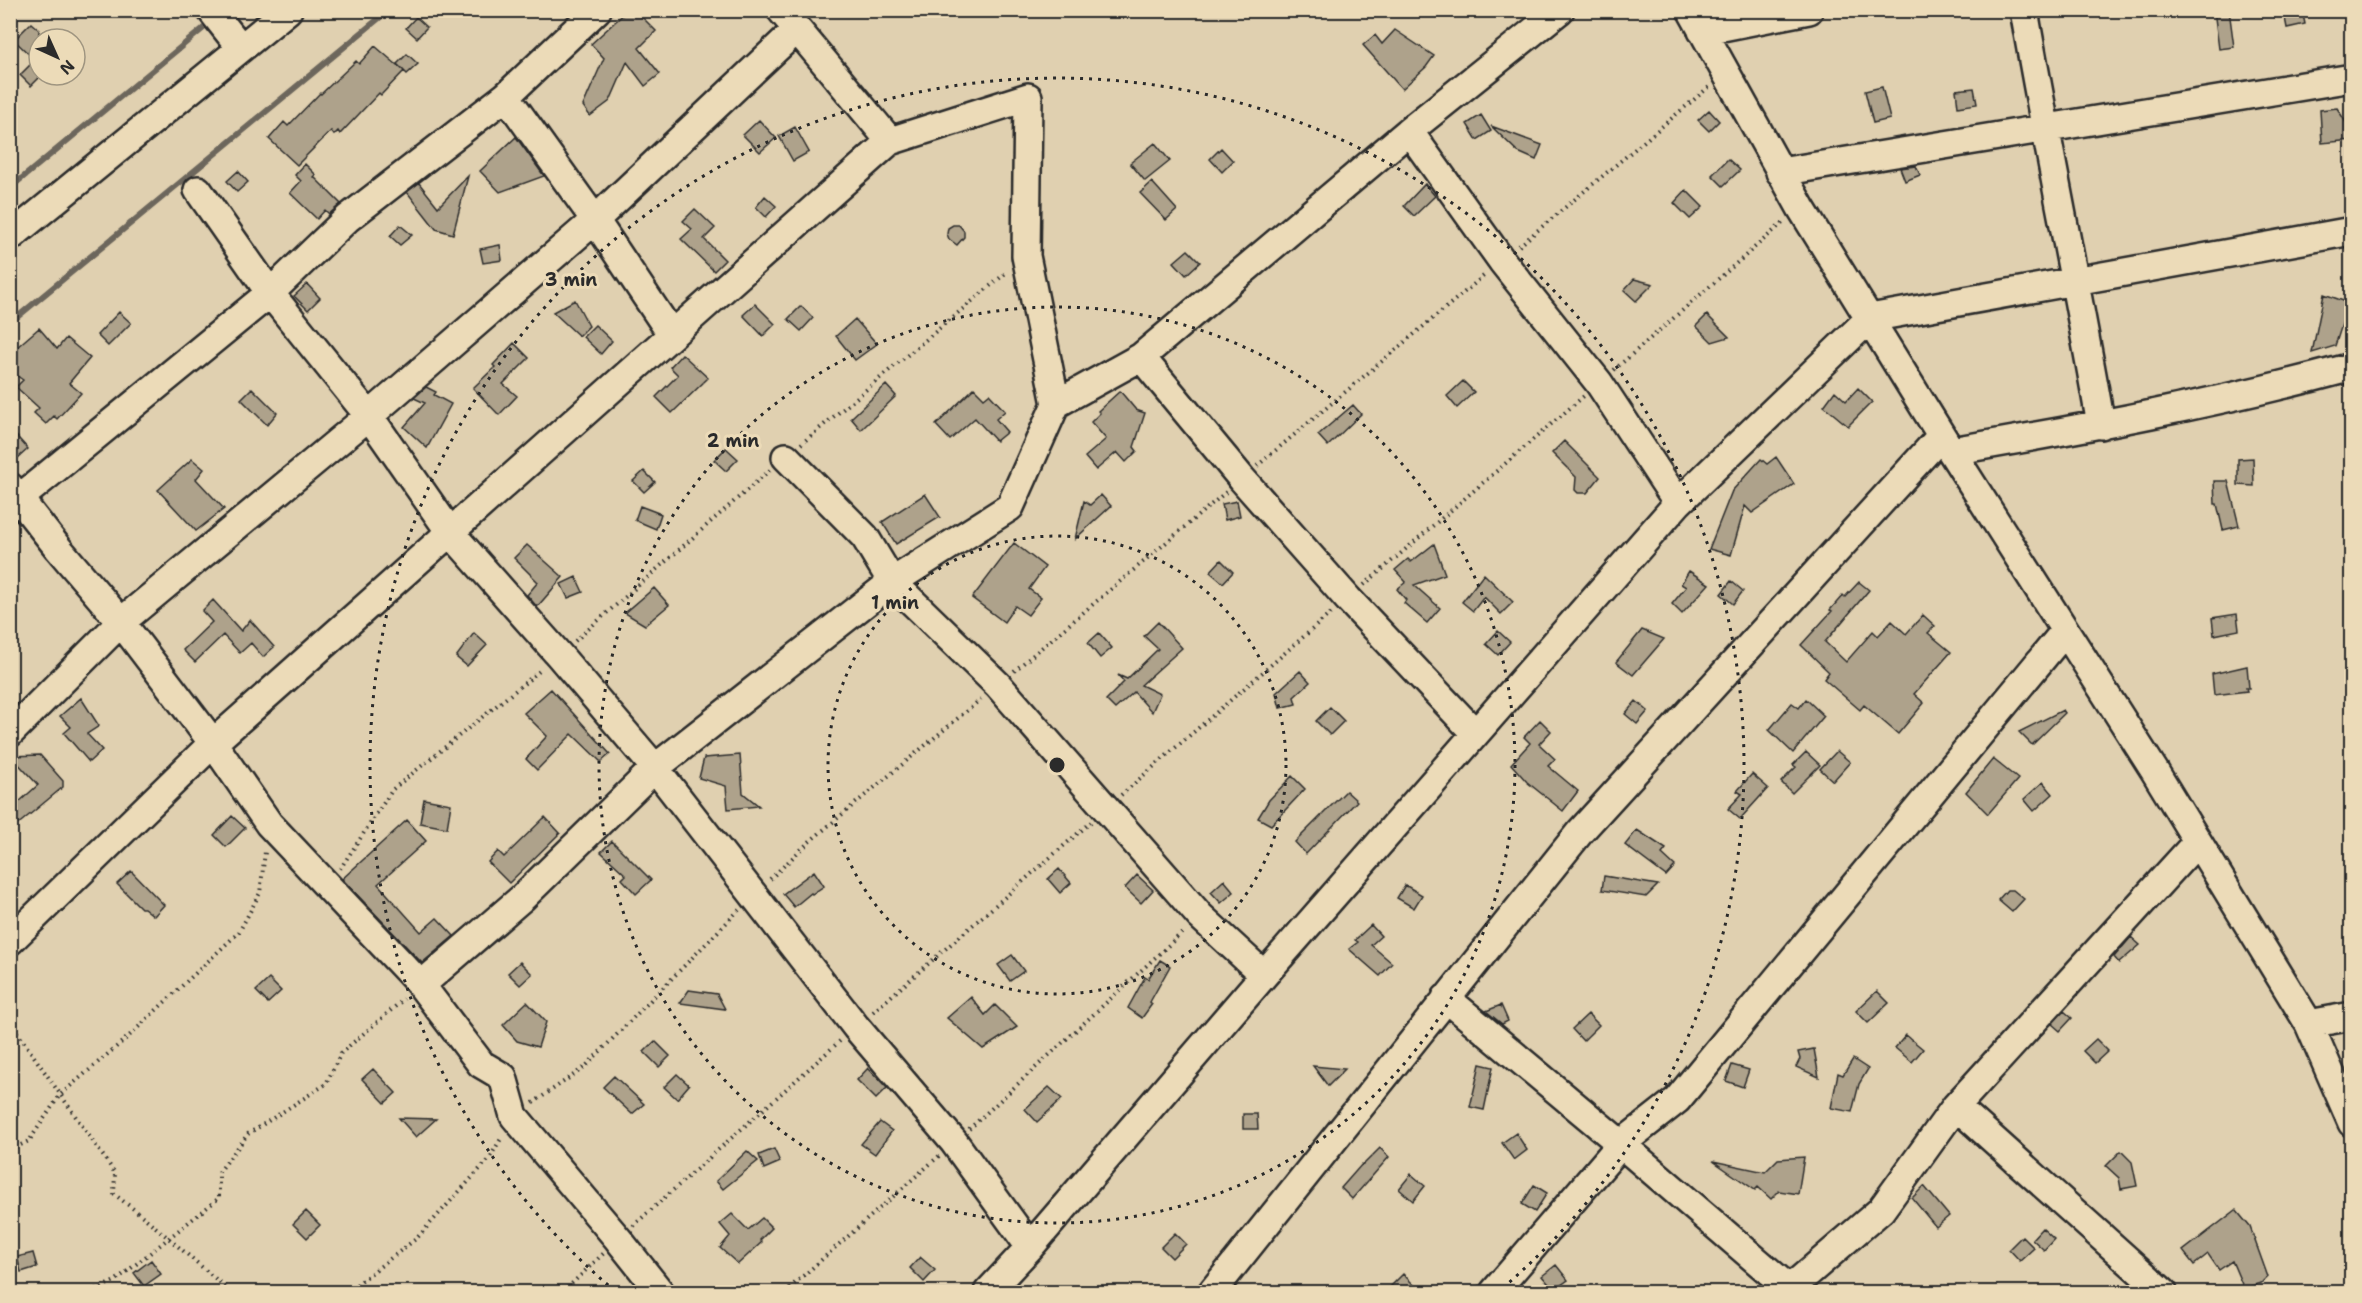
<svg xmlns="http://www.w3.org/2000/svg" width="2362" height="1303" viewBox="0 0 2362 1303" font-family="'Shantell Sans',sans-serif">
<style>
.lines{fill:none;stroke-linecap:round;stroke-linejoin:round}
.stream{stroke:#6c665b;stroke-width:6}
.building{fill:#aea28b;stroke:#2b2b2b;stroke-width:1.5}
.minor-casing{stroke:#2b2b2b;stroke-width:32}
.path{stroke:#2b2b2b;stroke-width:4;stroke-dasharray:1.5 4.5;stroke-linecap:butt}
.minor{stroke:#ecdbb8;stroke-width:27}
.ring{fill:none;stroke:#2b2b2b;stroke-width:3;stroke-dasharray:3 6}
.centre{fill:#2b2b2b;stroke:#ecdbb8;stroke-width:3}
.ring-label{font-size:18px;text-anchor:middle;font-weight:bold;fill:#2b2b2b;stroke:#ecdbb8;stroke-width:6;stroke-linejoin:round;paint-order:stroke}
</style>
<rect width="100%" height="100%" fill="#e0d0b0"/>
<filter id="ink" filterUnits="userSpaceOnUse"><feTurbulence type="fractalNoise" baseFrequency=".0167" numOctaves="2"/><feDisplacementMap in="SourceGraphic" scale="12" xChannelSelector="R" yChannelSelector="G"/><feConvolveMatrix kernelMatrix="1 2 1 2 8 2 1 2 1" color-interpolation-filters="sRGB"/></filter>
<g filter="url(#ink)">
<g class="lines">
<!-- stream -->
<path class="stream" d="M10 188 211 22
M10 323 389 10"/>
</g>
<!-- building -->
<path class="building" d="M628 10H635L656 31 639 48 660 74 645 86 627 62 610 101 590 116 583 106 604 58 591 44Z
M2214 10H2229L2234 47 2219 49Z
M2293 10H2302L2305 24 2287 28 2284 13Z
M416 17 427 27 417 38 406 28Z
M31 23 39 30V78L31 86 20 75 35 60 14 40Z
M1395 30 1434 56 1426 67 1402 89 1363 45 1375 35 1382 44Z
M375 46 404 71 381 95 379 93 340 134 338 131 334 135 331 131 297 165 269 139 284 122 288 126 320 93 321 94 356 61 359 64Z
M407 54 418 64 407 74 397 64Z
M1882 87 1890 119 1873 123 1865 91Z
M1974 88 1977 104 1958 107 1956 90Z
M2337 108 2352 132V140L2322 143 2320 110Z
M1709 110 1719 121 1709 131 1698 120Z
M1481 115 1491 131 1477 140 1467 124Z
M759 120 776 138 760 152 743 135Z
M1491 126 1542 145 1536 160 1518 152Z
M795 127 809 152 793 161 779 136Z
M516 137 544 176 500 192 480 171Z
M1155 143 1170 161 1145 181 1130 163Z
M1221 148 1233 161 1222 172 1210 159Z
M1728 159 1740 170 1723 186 1712 175Z
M305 164 316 175 314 177 341 204 329 214 325 210 317 219 290 193 301 181 295 175Z
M1916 166 1920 175 1905 181 1900 168Z
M238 171 248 182 237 192 227 181Z
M468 176 453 234 436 229 407 192 419 183 438 207Z
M1152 182 1177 210 1166 220 1140 193Z
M1425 184 1435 196 1414 216 1404 206Z
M1686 190 1703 207 1690 219 1674 203Z
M765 196 776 206 766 217 756 207Z
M695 209 715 228 704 239 725 260 714 271 681 239 692 229 683 221Z
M400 225 412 235 400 245 390 236Z
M953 225H959L964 231V237L957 245 949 239 947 234 948 228Z
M500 245 502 260 483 263 480 249Z
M1188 250 1200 262 1186 275 1174 262Z
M1634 279 1653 284 1636 301 1624 290Z
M307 284 320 298 308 310 294 296Z
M2324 294 2349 303 2335 346 2312 353Z
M575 300 589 326 579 336 553 312Z
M755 304 775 324 763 336 743 315Z
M801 306 813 318 801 331 788 319Z
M119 312 131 323 108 346 97 335Z
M1707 315 1729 337 1712 342 1696 326Z
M855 319 877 344 855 360 836 336Z
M595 325 612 341 601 354 583 337Z
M39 328 57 349 66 338 90 358 69 383 81 393 57 419 54 416 46 424 34 413 39 408 16 387 23 380 10 371V353Z
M514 343 529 358 503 384 517 396 499 415 473 388 495 367 493 365Z
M682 354 708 378 672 413 656 397 678 375 670 367Z
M1463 381 1474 392 1457 408 1447 396Z
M886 385 896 396 861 430 851 418Z
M426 387 436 392 434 395 451 404 427 448 404 427 425 403 414 398Z
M252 388 277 413 267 425 241 399Z
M974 388 984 398 989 394 1005 411 996 419 1007 432 996 441 975 418 950 440 936 425Z
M1858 388 1872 402 1848 426 1824 406 1835 391 1846 401Z
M1120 391 1136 410 1145 413 1134 447 1137 451 1126 462 1117 452 1096 470 1085 457 1106 439 1091 422 1100 413 1098 411Z
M1353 405 1361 414 1328 446 1318 435Z
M10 429 28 449 10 465Z
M1564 441 1600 477 1587 493H1578L1575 490 1576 477 1552 453Z
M726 448 738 459 726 471 714 460Z
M1776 457 1794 484 1752 513 1745 506 1731 555 1709 549 1732 491 1761 459 1767 464Z
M2253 458 2254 486 2238 485V459Z
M192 459 204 469 196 479 224 509 196 531 158 490Z
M644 471 655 482 644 492 633 481Z
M2214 481H2228L2239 526 2223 530 2217 504H2215Z
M925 494 940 517 896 544 882 522Z
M1101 495 1111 506 1075 539 1084 501 1090 505Z
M1237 501 1240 516 1225 520 1222 504Z
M640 506 661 514 656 529 635 520Z
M1014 543 1045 567 1029 589 1041 598 1028 615 1015 606 1004 622 972 598Z
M1434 544 1445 574 1414 585 1440 608 1427 623 1404 603 1406 600 1397 589 1406 582 1395 570 1408 559 1411 562Z
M527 545 563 577 537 607 527 595 538 582 514 558Z
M1221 560 1233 572 1223 583 1210 572Z
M1689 571 1709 584 1682 614 1672 604 1686 587 1681 584Z
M1484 574 1513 602 1501 614 1484 597 1473 611 1462 602Z
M576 577 583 592 568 598 561 584Z
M1731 581 1743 591 1733 604 1721 594Z
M1859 582 1869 590 1825 642 1846 662 1873 631 1878 636 1892 621 1906 634 1923 615 1935 626 1928 633 1951 652 1914 694 1924 703 1898 734 1864 705 1860 710 1824 679 1829 672 1801 645 1832 611 1830 610 1843 595 1845 597Z
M654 588 669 605 645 625 625 613Z
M213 600 241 631 250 620 274 647 263 657 251 643 240 653 223 635 195 662 183 650 212 622 202 611Z
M2237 614 2239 630 2214 635 2212 618Z
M1158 622 1182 648 1141 685 1160 694 1152 712 1134 692 1115 709 1106 700 1124 682 1118 675 1127 679 1158 649 1144 636Z
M1642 630 1664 639 1633 675 1616 662Z
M1498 631 1510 642 1498 655 1486 644Z
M474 633 487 645 467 666 456 657Z
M1099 633 1112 648 1100 658 1088 643Z
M2247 666 2249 688H2246L2247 691 2214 695 2212 674Z
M1300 671 1310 682 1294 697 1296 704 1280 708 1276 693Z
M551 689 610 754 601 762 572 734 537 770 526 759 547 736 524 713Z
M81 698 99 726 87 734 102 750 89 762 64 733 71 727 60 716Z
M1806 699 1824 716 1793 753 1769 730 1792 703 1799 708Z
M1636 701 1648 711 1637 724 1625 714Z
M1330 707 1344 721 1330 735 1316 721Z
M2063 710 2065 713 2032 745 2019 732Z
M1540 720 1551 731 1539 744 1555 759 1548 766 1578 791 1563 811 1527 782 1511 764 1530 743 1524 737Z
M1837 751 1850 762 1833 781 1820 769Z
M1806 752 1820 765 1792 793 1781 782 1796 767 1793 765Z
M40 755 63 781V787L10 831V810L38 785 11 756Z
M740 755 743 793 759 806 728 809 726 786 699 778 704 758Z
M1993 759 2018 779 1988 814 1966 792Z
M1752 774 1768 788 1740 819 1728 809 1742 794 1737 791Z
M1292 776 1305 789 1271 825 1258 818 1269 800Z
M2043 782 2053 794 2034 811 2024 799Z
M1346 791 1357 801 1306 854 1295 842Z
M424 799 451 804 447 828 420 823Z
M232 816 245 828 226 847 214 835Z
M545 817 560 833 509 883 488 862 498 851 504 857Z
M407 820 426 841 378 884 421 932 437 918 454 936 422 963 342 879Z
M1637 830 1666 849 1662 854 1675 866 1666 876 1625 845Z
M612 841 651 880 636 894 622 879 626 875 601 852Z
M1059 869 1071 883 1060 893 1048 879Z
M131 871 164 905 154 916 144 908H141L117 884Z
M814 871 824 886 812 894 811 893 794 907 783 894Z
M1137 875 1153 890 1141 903 1125 888Z
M1604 876 1658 885 1646 897 1602 890Z
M1224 880 1234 892 1221 903 1211 892Z
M1405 885 1422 895 1414 908 1397 898Z
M2007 890H2013L2024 899 2012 912 1998 900Z
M1371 925 1381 936 1371 945 1392 963 1380 976 1349 949 1358 942 1355 940Z
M2131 937 2140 945 2119 963 2114 957Z
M1012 955 1024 971 1010 981 998 965Z
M1160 960 1170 966 1150 1002 1152 1004 1142 1018 1128 1008 1145 977 1148 979Z
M520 962 532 974 520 985 508 973Z
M269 979 281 991 268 1003 256 991Z
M689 990 717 994 725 1009 680 1003Z
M1877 991 1889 1003 1868 1023 1856 1011Z
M971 997 985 1015 995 1005 1017 1027 983 1049 947 1018Z
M527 1002 546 1022 538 1047 517 1041 503 1025Z
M1501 1005 1508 1021 1502 1024 1486 1011Z
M2064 1011 2072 1018 2060 1031 2052 1024Z
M1588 1014 1599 1025 1583 1041 1572 1029Z
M1906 1035 1923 1049 1912 1062 1895 1048Z
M2096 1039 2108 1051 2095 1063 2083 1051Z
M655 1041 670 1056 659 1067 644 1052Z
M1814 1049 1819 1077 1796 1067 1800 1059 1798 1052Z
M1853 1059 1868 1069 1859 1084 1852 1112 1831 1108 1838 1073 1843 1075Z
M1480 1064 1493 1067 1484 1110 1470 1107Z
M1732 1065 1749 1070 1743 1087 1726 1081Z
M1313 1066 1345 1069 1328 1086Z
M868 1068 887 1088 876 1099 857 1080Z
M373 1069 396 1093 385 1103 362 1079Z
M677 1074 689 1085 677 1099 664 1087Z
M614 1076 644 1104 632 1114 603 1087Z
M1049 1087 1062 1099 1037 1122 1025 1109Z
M1243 1114H1257L1258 1129H1243Z
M399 1118 436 1119 416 1137Z
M880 1122 892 1131 875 1154 861 1144Z
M1516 1133 1527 1150 1514 1160 1502 1143Z
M1380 1148 1389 1157 1352 1199 1341 1188 1362 1164 1363 1165Z
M774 1149 780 1162 764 1169 759 1155Z
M747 1151 758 1161 723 1189 716 1181Z
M2121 1151 2132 1162 2137 1186 2121 1189 2119 1178 2106 1166Z
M1804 1157 1798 1194 1779 1191 1771 1199 1758 1187 1755 1190 1713 1161 1765 1172 1778 1159Z
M1411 1174 1425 1186 1413 1201 1399 1189Z
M1534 1185 1547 1193 1535 1212 1522 1204Z
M1924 1186 1949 1216 1936 1227 1912 1198Z
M2236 1210 2250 1227 2268 1277 2263 1282 2244 1289 2232 1261 2219 1270 2208 1254 2194 1265 2183 1251Z
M306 1211 320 1225 307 1238 293 1224Z
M732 1214 748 1230 762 1218 772 1228 760 1240 762 1242 738 1264 720 1248 730 1236 720 1224Z
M2042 1228 2054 1239 2044 1250 2032 1239Z
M1175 1233 1186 1244 1172 1258 1161 1247Z
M2022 1236 2034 1248 2020 1261 2009 1249Z
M33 1253 37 1267 21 1272 17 1257Z
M920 1257 935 1270 924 1282 910 1268Z
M151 1260 161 1274 144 1286 134 1273Z
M1556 1265 1568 1280 1554 1290 1542 1276Z
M1403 1274 1422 1293H1384Z"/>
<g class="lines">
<!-- minor casing -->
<g class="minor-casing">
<path id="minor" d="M211 10 241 48
M781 10 890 141 1028 97 1026 256 1056 404
M1691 10 1801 208 1951 451 2154 770 2309 1024 2352 1123
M2024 10C2048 149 2077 287 2101 425
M1702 31 1809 10
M506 96 595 220 672 335
M1409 131 1502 261 1599 383 1678 503
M1780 172 2352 78
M198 190 270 293 369 416 450 532 559 655 655 768 856 1027 954 1142 1030 1247
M10 237 288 10
M1141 357 1242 479 1348 599 1475 733
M1951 451C2086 428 2219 403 2352 367
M786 457 865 537 892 582 998 685 1200 916 1264 975
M10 487 58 548 121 622 213 743 269 824 421 985 481 1064 503 1077 514 1116 618 1239 660 1292
M10 506 270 293 348 218 506 96 597 10
M10 733 121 622 369 416 595 220 796 30
M10 941 213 743 890 141
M421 985 522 898 655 768 892 582 1010 507 1056 404 1141 357 1409 131 1560 10
M1446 998 1621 1144 1793 1292
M2309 1024 2352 1016
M1956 1106 2163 1292
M988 1292 1030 1247 1264 975 1678 503 1870 318 2352 231
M1212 1292 1580 832 1941 436
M1494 1292 1621 1144 1677 1100 2065 631
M1786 1292 1881 1210 1956 1106 2197 842"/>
</g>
<!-- path -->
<path class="path" d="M1519 246 1709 87
M1614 370 1785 221
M801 444 1007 272
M1257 466 1486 274
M1364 585 1584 396
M575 641 770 470
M1014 671 1226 492
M1121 795 1331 613
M340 869 393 789 542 669
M770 879 809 842 981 699
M873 1012 1091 822
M10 1022 115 1173 114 1194 145 1218 231 1292
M533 1103 585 1067 739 910
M969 1129 1184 931
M10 1150 29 1141 60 1095 129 1036 239 932 260 893 265 852
M633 1226 840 1041
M90 1292 115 1281 219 1198V1172L248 1134 326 1084 341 1053 404 999
M347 1292 417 1238 489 1159 502 1137
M563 1292 604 1253
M785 1292 939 1156"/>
<!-- minor -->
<use href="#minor" class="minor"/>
</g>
</g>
<!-- distance rings -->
<g class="ring">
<circle cx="1057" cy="765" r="229"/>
<circle cx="1057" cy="765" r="458"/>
<path d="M615 1291A687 687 0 1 1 1499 1291"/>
</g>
<circle cx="1057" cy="765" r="9" class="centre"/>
<g class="ring-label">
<text x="571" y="286">3 min</text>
<text x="733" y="447">2 min</text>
<text x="895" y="609">1 min</text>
</g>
<!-- margin -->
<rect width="2362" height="1303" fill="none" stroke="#ecdbb8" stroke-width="36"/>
<rect x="18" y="18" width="2326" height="1267" fill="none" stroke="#2b2b2b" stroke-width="2" filter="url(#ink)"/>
<!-- north arrow -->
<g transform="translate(57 57) rotate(135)"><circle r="28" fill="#ecdbb8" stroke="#9f9580" stroke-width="1.5"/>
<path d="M0-4.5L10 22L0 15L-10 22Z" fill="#2b2b2b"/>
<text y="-9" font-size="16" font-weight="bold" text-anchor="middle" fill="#2b2b2b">N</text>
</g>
</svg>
